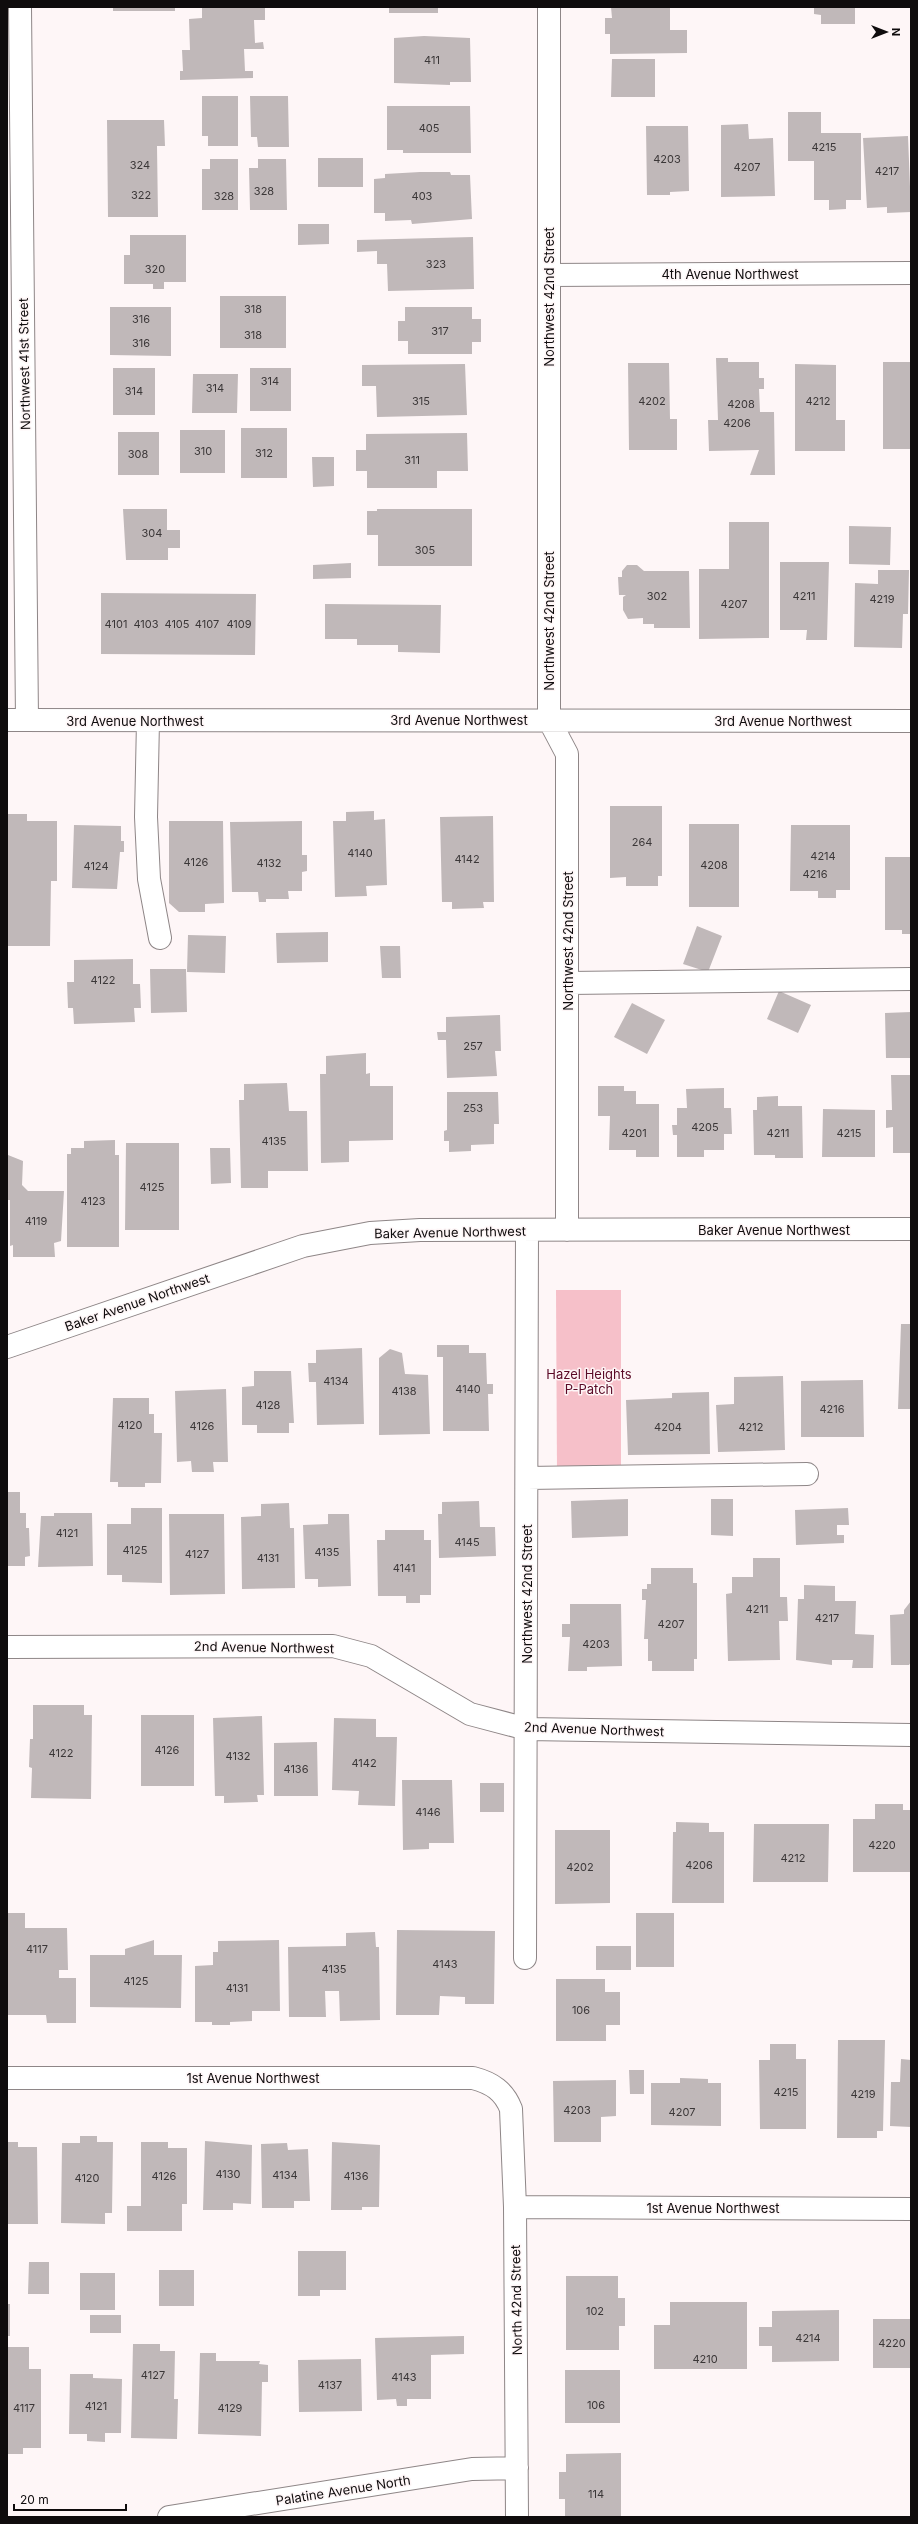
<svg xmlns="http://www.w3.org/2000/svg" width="918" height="2524" viewBox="0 0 918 2524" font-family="Inter,sans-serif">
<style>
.green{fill:#f6c0c9}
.building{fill:#c0b8b9}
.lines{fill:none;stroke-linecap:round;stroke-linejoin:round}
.minor-casing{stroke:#8e8687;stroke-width:24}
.minor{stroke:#fff;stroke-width:22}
.labels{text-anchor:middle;stroke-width:3;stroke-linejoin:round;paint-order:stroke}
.number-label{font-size:11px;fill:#3b3738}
.street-label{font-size:13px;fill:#0f0c0d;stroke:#fef6f7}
.park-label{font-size:13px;fill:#5a0a26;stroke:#fef6f7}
</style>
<rect width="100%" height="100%" fill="#fef6f7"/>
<!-- green -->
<path class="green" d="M556 1290H621V1473H557Z"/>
<!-- building -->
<path class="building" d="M113 7H175V11H113Z
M202 7H265V20H254L255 43 263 42 264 49H244L245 71H253V78L180 80V71H183L182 50H190L189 19 202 18Z
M389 7H438V13H389Z
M611 7 670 8V30H687V53L610 54V34H605V18H612Z
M814 7H855V24H821V15L814 14Z
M424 36 470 38 471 82H450V85L394 83V38Z
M612 59H655V97H611Z
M202 96H238V146H208V136H202Z
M250 96H288L289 147H258L257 137H251Z
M387 106H470L471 153H403V150H387Z
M788 112H821V133H861V200H846V209L829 210V200H814V161H788Z
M107 120H164L165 146H157L158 217H108Z
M748 124 749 139 773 138 775 196 721 197V125Z
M646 126H688L689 191 670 192V195H647Z
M908 136 911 212 887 213V207L867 208 863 138Z
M318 158H363V187H318Z
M210 159H238V210H202V169H210Z
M258 159H286L287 210H250L249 168H258Z
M420 172H450L451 175H470L472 219 412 224 411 220 385 221V213H374V179L385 178V174Z
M298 224H329V244L298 245Z
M130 235H186V282H164V289H153V284H124V255H130Z
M473 237 474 289 388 291 387 264H377V251L357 252V240Z
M220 296H286V348H220Z
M110 307H171V356L110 355Z
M405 307H472V319H481V342H472V354H408V341H398V321H405Z
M716 358H728V362H759V378H764V389H759L760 412H774L775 475H750L759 450 709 451 708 420H718Z
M883 362H911V449H883Z
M628 363H669L670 419H677V450H629Z
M465 364 467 415 377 417 376 386H362V365Z
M795 364 836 365V420H845V451H795Z
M113 368H155V415H113Z
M250 368H291V411H250Z
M193 374H238L237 413H192Z
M241 428H287V478H241Z
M180 430H225V473H180Z
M118 432H159V475H118Z
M467 433 468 471H437V488H367V471H356V450H366V434Z
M312 457H334V486L313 487Z
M123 509H167V530H180V548H168V560H126Z
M377 509H472V566H378V535H367V511H377Z
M729 522H769V638L699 639V569H729Z
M849 526 891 527 890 565 849 564Z
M780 562H829L827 640H806L807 630H780Z
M351 563V578L313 579V565Z
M627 565H637L644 571H689L690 628H654V624H643V618L628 619 623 610V597L626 595H619L618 577H622V571Z
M878 570H909L908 614H903L902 648 854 647 855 583 878 584Z
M101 593 256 594 255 655 101 654Z
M325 604 441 605 440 653 398 652V645H357V639H325Z
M610 806H662V876H658V886H626V877L610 878Z
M374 811V820L385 819 387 885 366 886 367 896 335 897 333 821H346V812Z
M7 814H27V821H57V881H51L50 946H7Z
M493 816 494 902H483L484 908 452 909V902H442L440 817Z
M169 821H223L224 903 205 904V912H179L169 903Z
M302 821V855H307V871L302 872V891H288L289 899H266V902H259L258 892H232L230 822Z
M689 824H739V907H689Z
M74 825 121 826V841H124V852H120L117 889 72 888Z
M791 825H850V890H836V898H818V891H790Z
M885 857H911V934H902V930H885Z
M697 926 722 936 708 972 683 964Z
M328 932V962L277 963 276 933Z
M188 935 226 936 225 973 187 972Z
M380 946H400L401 978H382Z
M133 959V984H140L141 1008H134L135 1022 74 1024 73 1008H68L67 982H74V960Z
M150 969H186L187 1012 151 1013Z
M779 991 811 1005 798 1033 767 1019Z
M632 1003 665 1020 647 1054 614 1037Z
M911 1012V1058H886L885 1013Z
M500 1015 501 1051H495L497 1076 447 1078 446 1040H438L437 1032H446V1017Z
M366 1053V1074L370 1073V1086H393V1140L349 1141V1162L321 1163 320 1074H326V1056Z
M891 1075H911V1153H893V1127L886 1128V1110H892Z
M287 1083 289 1111H307L308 1171H268V1188H241L239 1100H244V1084Z
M598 1086H624V1091H636V1104H659V1157H636V1150H609L610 1116H598Z
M724 1088V1108H731L732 1134H724V1150H704V1157H677V1135H673L672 1125H677V1108H687L686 1089Z
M447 1092H498L499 1124H494V1144L471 1145V1151L449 1152V1141H444V1131L447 1130Z
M778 1096V1106H802L803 1158H775V1155H754L753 1110H757V1097Z
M823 1109 875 1110V1157H822Z
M115 1140V1155H119V1247H67V1154H71V1148H84V1141Z
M126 1143H179V1230H125Z
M210 1148H230L231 1183 211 1184Z
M8 1155 23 1161 22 1185 28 1191H64L61 1241 54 1243 55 1257H13V1245L10 1246V1200H7Z
M901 1324H911V1409H898Z
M437 1345H469V1353H486L487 1384H493V1394H488L489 1431H443V1357H437Z
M362 1348 364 1424 317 1425 316 1382H309L308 1363H316V1350Z
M390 1349 402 1353 405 1374 428 1375 430 1434 379 1435V1358Z
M254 1371H291L294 1423H289V1433H257V1425H242V1387L254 1386Z
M783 1376 785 1450 718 1452 716 1405 734 1404V1377Z
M863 1380 864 1437H801V1381Z
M226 1389 228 1462H213L214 1472H192L191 1461 177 1462 175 1391Z
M709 1392 710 1454 628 1455 626 1400 672 1398V1393Z
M113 1398H149V1414H154V1433H162L161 1483H145V1487H118V1482H110Z
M7 1492H20V1513H26V1528H29L30 1556 25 1557V1566H7Z
M628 1499V1536L572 1538 571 1501Z
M711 1499H733V1536L711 1535Z
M479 1501 480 1527H495L496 1556 439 1558 438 1514H442V1502Z
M289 1503 290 1528H294L295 1588 242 1589 241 1517 261 1516V1504Z
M131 1508H162V1583L122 1582V1575H107V1524H131Z
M848 1508 849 1525H837V1535H844V1543L796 1545 795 1510Z
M54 1513H92L93 1566 38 1567 41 1516H54Z
M169 1514H224L225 1594 170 1595Z
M328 1514H349L351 1586 318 1587V1579H305L303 1525 328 1524Z
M385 1530H424V1540H431V1595H420V1603H406V1596H378L377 1540H385Z
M753 1558H780V1597H787L788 1621H779L780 1660 728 1661 726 1594 732 1593V1577H753Z
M651 1568H693V1583H697V1659H694V1671H652V1661H648V1639H644L646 1600H642V1589H647V1584H651Z
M804 1585 835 1586V1601H856L855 1634 874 1635 873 1668H852L853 1660H832V1665L796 1660 798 1599H804Z
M911 1601V1662L909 1665H891L890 1615 904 1614V1610Z
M570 1604H621L622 1666 587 1667V1671H568L570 1637H562V1624H570Z
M33 1705H84V1715H92L91 1799 31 1798 32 1768 29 1767 30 1739H33Z
M141 1715H194V1786H141Z
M262 1716 264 1795H257L258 1802 224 1803V1796H215L213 1718Z
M334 1718 376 1719V1737H397L395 1806 358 1805 359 1791 332 1790Z
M317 1742 318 1796H274V1743Z
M402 1780H452L454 1843H429V1849L403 1850Z
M480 1783H504V1812H480Z
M875 1804H903V1810H911V1872H853V1819H875Z
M676 1822 709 1823V1832H724V1903H672L673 1832H676Z
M754 1824H829L828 1882H753Z
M555 1830H610V1903L555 1904Z
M7 1913H25V1928H67L68 1970H59V1978H76V2023H47L46 2015H7Z
M636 1913H674V1967H636Z
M397 1930 495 1931 494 2004H465V1997L440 1996 439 2015H396Z
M375 1932 376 1947H379L380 2020 340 2021 339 1991H325L326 2017H289L288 1947 346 1946V1933Z
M154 1940V1955H182L181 2008 90 2007V1955H125V1949Z
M279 1940 280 2011H252V2021L230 2022V2025H212V2022H195V1966L213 1965V1952H218V1941Z
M596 1946H631V1970H596Z
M556 1979H605V1992H620V2025H606V2041H556Z
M838 2040H885L883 2131H877V2138H837Z
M770 2044H796V2059H806V2129H760L759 2060H770Z
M901 2059 911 2060V2127L890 2126 891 2082H900Z
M629 2070H644V2094H630Z
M680 2078 708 2079V2083H721V2126L651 2125V2083H680Z
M616 2080V2116L601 2117V2142H554L553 2081Z
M80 2136H97V2142H113L112 2213H105V2224L61 2223 62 2143H80Z
M205 2141 252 2145 251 2204 233 2203V2210H203Z
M7 2142H18V2147H37L38 2224H7Z
M141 2142H168V2148H187V2204H182V2231H127V2206H141Z
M332 2142 380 2145 379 2207H362V2210H331Z
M287 2143 288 2150 308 2149 310 2201H294V2208H262L261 2144Z
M298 2251H346V2290H320V2296H298Z
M29 2262H49V2294H28Z
M159 2270H194V2306H159Z
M80 2273H115V2310H80Z
M566 2276H618V2298H625V2326H619V2350H566Z
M670 2302H747V2369H654V2325H670Z
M7 2304H10V2336H7Z
M839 2310V2361L772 2362V2346H759V2327H772V2311Z
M90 2315H121V2333H90Z
M873 2319H911V2368H873Z
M464 2336V2354L431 2355V2399H407V2406H397L396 2399 377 2400 375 2338Z
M133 2344H160V2351H175L174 2399H178L177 2439 131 2438Z
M7 2347H29V2369H41V2448H23V2454H7Z
M200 2353H216V2361H260L259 2364 268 2365V2382H262L261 2436 198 2434Z
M361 2359 362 2411 299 2412 298 2360Z
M565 2370H620V2423H565Z
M70 2374H93V2378L122 2379 121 2433H105V2442L87 2441V2434H69Z
M621 2453V2516L565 2517V2499H559V2472H566V2454Z"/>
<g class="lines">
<!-- minor casing -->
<g class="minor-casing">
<path id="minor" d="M20 7 27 720
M549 7V720L567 754V1230
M549 275 911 273
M7 720 911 721
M148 721 146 817 149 879 160 938
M568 983 911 979
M7 1347 303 1246 370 1233 420 1230 911 1229
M527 1478 807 1474
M7 1647 333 1646 371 1656 470 1714 527 1729 911 1735
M525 1958 527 1230
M7 2078H473C492 2083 504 2091 511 2109L515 2207 517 2517
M515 2207 911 2209
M169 2517 472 2469 517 2468"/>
</g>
<!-- minor -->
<use href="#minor" class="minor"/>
</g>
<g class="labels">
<!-- number labels -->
<g class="number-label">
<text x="432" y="64">411</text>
<text x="429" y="132">405</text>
<text x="824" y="151">4215</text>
<text x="667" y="163">4203</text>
<text x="140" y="169">324</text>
<text x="747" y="171">4207</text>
<text x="887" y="175">4217</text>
<text x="264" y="195">328</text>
<text x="141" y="199">322</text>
<text x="224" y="200">328</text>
<text x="422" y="200">403</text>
<text x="436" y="268">323</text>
<text x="155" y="273">320</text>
<text x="253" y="313">318</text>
<text x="141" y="323">316</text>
<text x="440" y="335">317</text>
<text x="253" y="339">318</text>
<text x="141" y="347">316</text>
<text x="270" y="385">314</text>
<text x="215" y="392">314</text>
<text x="134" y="395">314</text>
<text x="421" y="405">315</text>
<text x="652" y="405">4202</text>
<text x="818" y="405">4212</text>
<text x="741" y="408">4208</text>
<text x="737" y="427">4206</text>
<text x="203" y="455">310</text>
<text x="264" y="457">312</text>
<text x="138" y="458">308</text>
<text x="412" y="464">311</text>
<text x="152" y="537">304</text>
<text x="425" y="554">305</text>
<text x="657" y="600">302</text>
<text x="804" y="600">4211</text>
<text x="882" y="603">4219</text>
<text x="734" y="608">4207</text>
<text x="116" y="628">4101</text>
<text x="146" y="628">4103</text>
<text x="177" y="628">4105</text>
<text x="207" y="628">4107</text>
<text x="239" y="628">4109</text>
<text x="642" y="846">264</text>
<text x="360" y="857">4140</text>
<text x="823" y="860">4214</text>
<text x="467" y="863">4142</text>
<text x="196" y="866">4126</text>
<text x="269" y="867">4132</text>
<text x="714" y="869">4208</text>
<text x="96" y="870">4124</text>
<text x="815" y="878">4216</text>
<text x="103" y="984">4122</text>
<text x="473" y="1050">257</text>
<text x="473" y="1112">253</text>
<text x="705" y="1131">4205</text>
<text x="634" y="1137">4201</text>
<text x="778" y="1137">4211</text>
<text x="849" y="1137">4215</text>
<text x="274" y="1145">4135</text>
<text x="152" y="1191">4125</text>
<text x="93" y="1205">4123</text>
<text x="36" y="1225">4119</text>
<text x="336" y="1385">4134</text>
<text x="468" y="1393">4140</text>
<text x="404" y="1395">4138</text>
<text x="268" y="1409">4128</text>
<text x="832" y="1413">4216</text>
<text x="130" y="1429">4120</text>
<text x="202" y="1430">4126</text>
<text x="668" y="1431">4204</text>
<text x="751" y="1431">4212</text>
<text x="67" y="1537">4121</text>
<text x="467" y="1546">4145</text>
<text x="135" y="1554">4125</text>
<text x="327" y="1556">4135</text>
<text x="197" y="1558">4127</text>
<text x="268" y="1562">4131</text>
<text x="404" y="1572">4141</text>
<text x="757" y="1613">4211</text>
<text x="827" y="1622">4217</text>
<text x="671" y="1628">4207</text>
<text x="596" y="1648">4203</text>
<text x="167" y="1754">4126</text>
<text x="61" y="1757">4122</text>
<text x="238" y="1760">4132</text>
<text x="364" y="1767">4142</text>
<text x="296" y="1773">4136</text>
<text x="428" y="1816">4146</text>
<text x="882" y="1849">4220</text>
<text x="793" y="1862">4212</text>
<text x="699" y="1869">4206</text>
<text x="580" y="1871">4202</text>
<text x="37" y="1953">4117</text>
<text x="445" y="1968">4143</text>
<text x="334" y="1973">4135</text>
<text x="136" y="1985">4125</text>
<text x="237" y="1992">4131</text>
<text x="581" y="2014">106</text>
<text x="786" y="2096">4215</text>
<text x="863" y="2098">4219</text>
<text x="577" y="2114">4203</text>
<text x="682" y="2116">4207</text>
<text x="228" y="2178">4130</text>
<text x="285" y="2179">4134</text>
<text x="164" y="2180">4126</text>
<text x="356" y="2180">4136</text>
<text x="87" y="2182">4120</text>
<text x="595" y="2315">102</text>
<text x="808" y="2342">4214</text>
<text x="892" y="2347">4220</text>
<text x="705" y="2363">4210</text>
<text x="153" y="2379">4127</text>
<text x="404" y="2381">4143</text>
<text x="330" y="2389">4137</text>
<text x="596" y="2409">106</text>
<text x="96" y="2410">4121</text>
<text x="24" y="2412">4117</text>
<text x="230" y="2412">4129</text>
<text x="596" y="2498">114</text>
</g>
<!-- street labels -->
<g class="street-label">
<text x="730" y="279">4th Avenue Northwest</text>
<text transform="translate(549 297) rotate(-90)" y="5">Northwest 42nd Street</text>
<text transform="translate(24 364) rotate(-91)" y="5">Northwest 41st Street</text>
<text transform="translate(549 621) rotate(-90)" y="5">Northwest 42nd Street</text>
<text x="459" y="725">3rd Avenue Northwest</text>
<text x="135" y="726">3rd Avenue Northwest</text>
<text x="783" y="726">3rd Avenue Northwest</text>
<text transform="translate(568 941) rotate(-90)" y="5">Northwest 42nd Street</text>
<text x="774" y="1235">Baker Avenue Northwest</text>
<text transform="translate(450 1232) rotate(-1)" y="5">Baker Avenue Northwest</text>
<text transform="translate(137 1302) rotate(-19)" y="5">Baker Avenue Northwest</text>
<text transform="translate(527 1594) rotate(-90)" y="5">Northwest 42nd Street</text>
<text transform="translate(264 1647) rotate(1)" y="5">2nd Avenue Northwest</text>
<text transform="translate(594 1729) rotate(2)" y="5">2nd Avenue Northwest</text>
<text x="253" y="2083">1st Avenue Northwest</text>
<text x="713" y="2213">1st Avenue Northwest</text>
<text transform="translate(516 2300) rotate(-91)" y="5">North 42nd Street</text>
<text transform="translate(343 2490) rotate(-9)" y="5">Palatine Avenue North</text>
</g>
<!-- park labels -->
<g class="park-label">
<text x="589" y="1379">Hazel Heights<tspan x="589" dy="15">P-Patch</tspan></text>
</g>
</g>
<!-- border -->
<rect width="918" height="2524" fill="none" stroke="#0f0c0d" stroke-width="16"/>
<!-- north arrow -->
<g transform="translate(886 32) rotate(90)" stroke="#fef6f7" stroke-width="3" paint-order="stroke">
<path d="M0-3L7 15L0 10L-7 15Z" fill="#0f0c0d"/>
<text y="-6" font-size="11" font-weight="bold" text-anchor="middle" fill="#0f0c0d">N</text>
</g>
<!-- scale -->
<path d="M14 2504v6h112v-6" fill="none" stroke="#0f0c0d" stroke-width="2"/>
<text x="20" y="2504" font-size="12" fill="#0f0c0d" stroke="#fef6f7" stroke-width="3" paint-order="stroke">20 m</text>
</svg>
